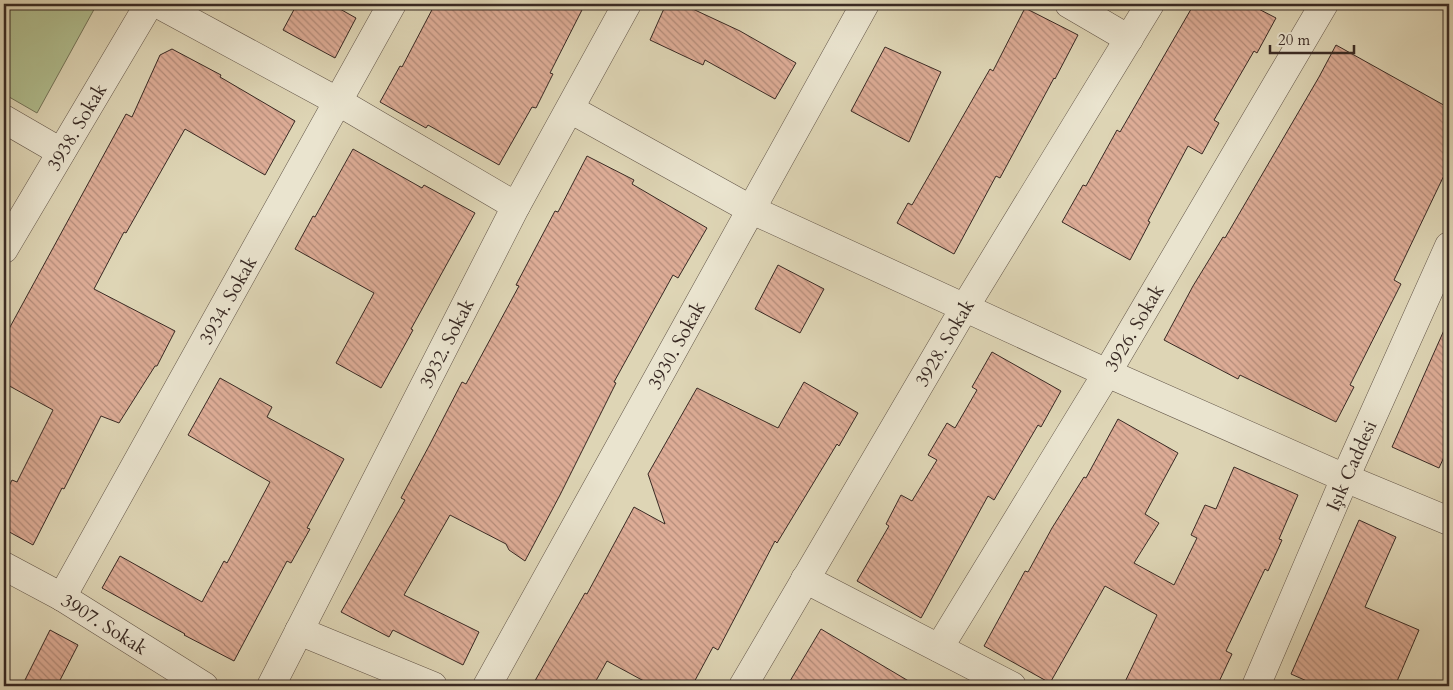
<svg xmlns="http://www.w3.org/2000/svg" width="1453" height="690" viewBox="0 0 1453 690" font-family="Cardo,serif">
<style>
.green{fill:#b0bd8e;stroke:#747459}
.building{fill:url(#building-back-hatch);stroke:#392a24}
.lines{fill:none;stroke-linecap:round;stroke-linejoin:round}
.minor-casing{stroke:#625548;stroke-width:29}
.minor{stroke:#eae4cf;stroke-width:28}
.labels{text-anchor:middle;stroke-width:4;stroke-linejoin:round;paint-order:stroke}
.street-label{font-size:19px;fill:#392a24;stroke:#eae4cf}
</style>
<defs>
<pattern id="building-back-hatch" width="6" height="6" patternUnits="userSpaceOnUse" patternTransform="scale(1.25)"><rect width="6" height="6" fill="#ddac96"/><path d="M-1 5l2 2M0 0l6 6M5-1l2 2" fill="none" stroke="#b48c7a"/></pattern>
</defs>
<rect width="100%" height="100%" fill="#ded5b5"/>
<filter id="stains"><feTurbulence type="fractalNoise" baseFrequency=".004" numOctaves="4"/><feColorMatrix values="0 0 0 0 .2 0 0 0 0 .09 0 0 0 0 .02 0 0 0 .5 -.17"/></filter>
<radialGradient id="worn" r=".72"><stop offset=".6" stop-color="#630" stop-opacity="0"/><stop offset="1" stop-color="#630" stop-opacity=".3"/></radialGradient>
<!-- green -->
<path class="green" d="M4 4H97L37 113 4 94Z"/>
<!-- building -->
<path class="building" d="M297 4H331L356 18 335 58 283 30Z
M435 4H585L550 73 553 74 536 108 532 107 499 165 428 125 426 128 380 102 400 66 402 67Z
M666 4H682L740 31 796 63 775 99 705 60 703 65 650 40Z
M1194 4H1249L1276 18 1257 53 1254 51 1214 120 1219 123 1202 154 1188 146 1148 221 1150 222 1130 260 1062 222 1083 185 1086 186 1117 130 1120 132Z
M1025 8 1078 35 1055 79 1054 78 1000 178 996 176 954 254 897 223 908 203 912 205 990 69 993 71Z
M1336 45 1449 108V165L1394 280 1401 284 1350 385 1354 387 1336 422 1240 375 1238 379 1164 340 1193 286 1223 237 1225 238 1319 77Z
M885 47 941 72 909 142 851 111Z
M172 49 221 75 220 77 295 121 265 175 185 129 126 233 124 232 94 289 175 331 157 366H155L119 423 101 416 64 489 62 488 33 545 4 529V496L12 480 17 482 53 410 4 383V338L126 114 132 117 160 55Z
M353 149 422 188 424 185 475 213 411 329 413 330 381 388 336 363 374 293 295 249 313 216 315 217Z
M587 156 634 180 632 184 707 228 678 278 673 275 614 382 616 383 560 495 525 561 509 550 506 544 450 515 404 595 479 632 463 665 393 630 389 637 341 612 405 500 401 498 429 446 462 382 466 384 519 286 516 285 555 211 558 212Z
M778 265 824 289 800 333 755 309Z
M1449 319V446L1439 468 1392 447Z
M992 352 1061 391 1041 427 1038 425 994 500 988 496 921 618 857 581 889 526 886 524 901 495 912 501 937 460 928 455 947 423 955 428 977 390 972 387Z
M220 378 272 407 267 417 344 459 307 528 310 529 291 563 287 561 234 661 184 635 185 634 102 588 120 556 202 602 224 561 227 563 270 482 188 435Z
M804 382 858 413 839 446 837 444 777 543 775 541 718 650 713 647 692 686H653L607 661 593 686H532L585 593 587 594 634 507 665 524 648 474 697 388 778 428Z
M1118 419 1178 453 1145 514 1159 523 1134 563 1174 585 1197 538 1191 535 1205 505 1216 509 1234 467 1298 495 1279 539 1282 540 1268 571 1265 569 1226 651 1232 654 1217 686H1123L1157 615 1105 586 1050 683 984 646 1025 571 1028 572 1052 528 1084 477 1086 478Z
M1359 520 1396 537 1365 607 1419 630 1395 686H1318L1291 674Z
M821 629 917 686H787Z
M50 630 78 645 57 686H22Z"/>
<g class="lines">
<!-- minor casing -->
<g class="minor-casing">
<g id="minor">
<path d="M158 4 337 101 516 206"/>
<path d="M1069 4 1129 39"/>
<path d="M570 109 752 210 1107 373 1345 478 1449 521"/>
<path d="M4 119 61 152"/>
<path id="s1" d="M4 249 149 4"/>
<path id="s2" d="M4 566 62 597 204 686"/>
<path d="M805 579 1012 686"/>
<path id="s3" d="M62 597 392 4"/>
<path d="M299 631 433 686"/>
<path id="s4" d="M939 648 1107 373 1324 4"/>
<path id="s5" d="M271 686 516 206 627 4"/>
<path id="s6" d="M487 686 865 4"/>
<path id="s7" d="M743 686 965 307 1150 4"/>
<path id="s8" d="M1256 686 1345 478 1449 246"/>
</g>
</g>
<!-- minor -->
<use href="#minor" class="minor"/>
</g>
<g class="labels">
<!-- street labels -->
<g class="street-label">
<text dy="7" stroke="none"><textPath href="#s1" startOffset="142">3938. Sokak</textPath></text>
<text dy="7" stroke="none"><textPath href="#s3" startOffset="340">3934. Sokak</textPath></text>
<text dy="7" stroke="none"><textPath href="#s4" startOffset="375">3926. Sokak</textPath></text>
<text dy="7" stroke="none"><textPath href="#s5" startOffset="385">3932. Sokak</textPath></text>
<text dy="7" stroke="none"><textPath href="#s7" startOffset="398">3928. Sokak</textPath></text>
<text dy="7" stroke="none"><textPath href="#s6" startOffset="390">3930. Sokak</textPath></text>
<text dy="7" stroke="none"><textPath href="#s8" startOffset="240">Işık Caddesi</textPath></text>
<text dy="7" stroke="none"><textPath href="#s2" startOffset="116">3907. Sokak</textPath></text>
</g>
</g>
<!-- margin -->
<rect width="1453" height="690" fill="none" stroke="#ded5b5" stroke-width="20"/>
<rect x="5" y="5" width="1443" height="680" fill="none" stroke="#392a24" stroke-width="2.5"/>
<rect x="10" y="10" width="1433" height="670" fill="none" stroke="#392a24"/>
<!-- scale -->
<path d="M1270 45v8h84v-8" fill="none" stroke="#392a24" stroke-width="2.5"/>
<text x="1278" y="45" font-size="15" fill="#392a24" stroke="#eae4cf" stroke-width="4" paint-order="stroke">20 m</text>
<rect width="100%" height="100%" filter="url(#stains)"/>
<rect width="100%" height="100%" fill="url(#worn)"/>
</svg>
